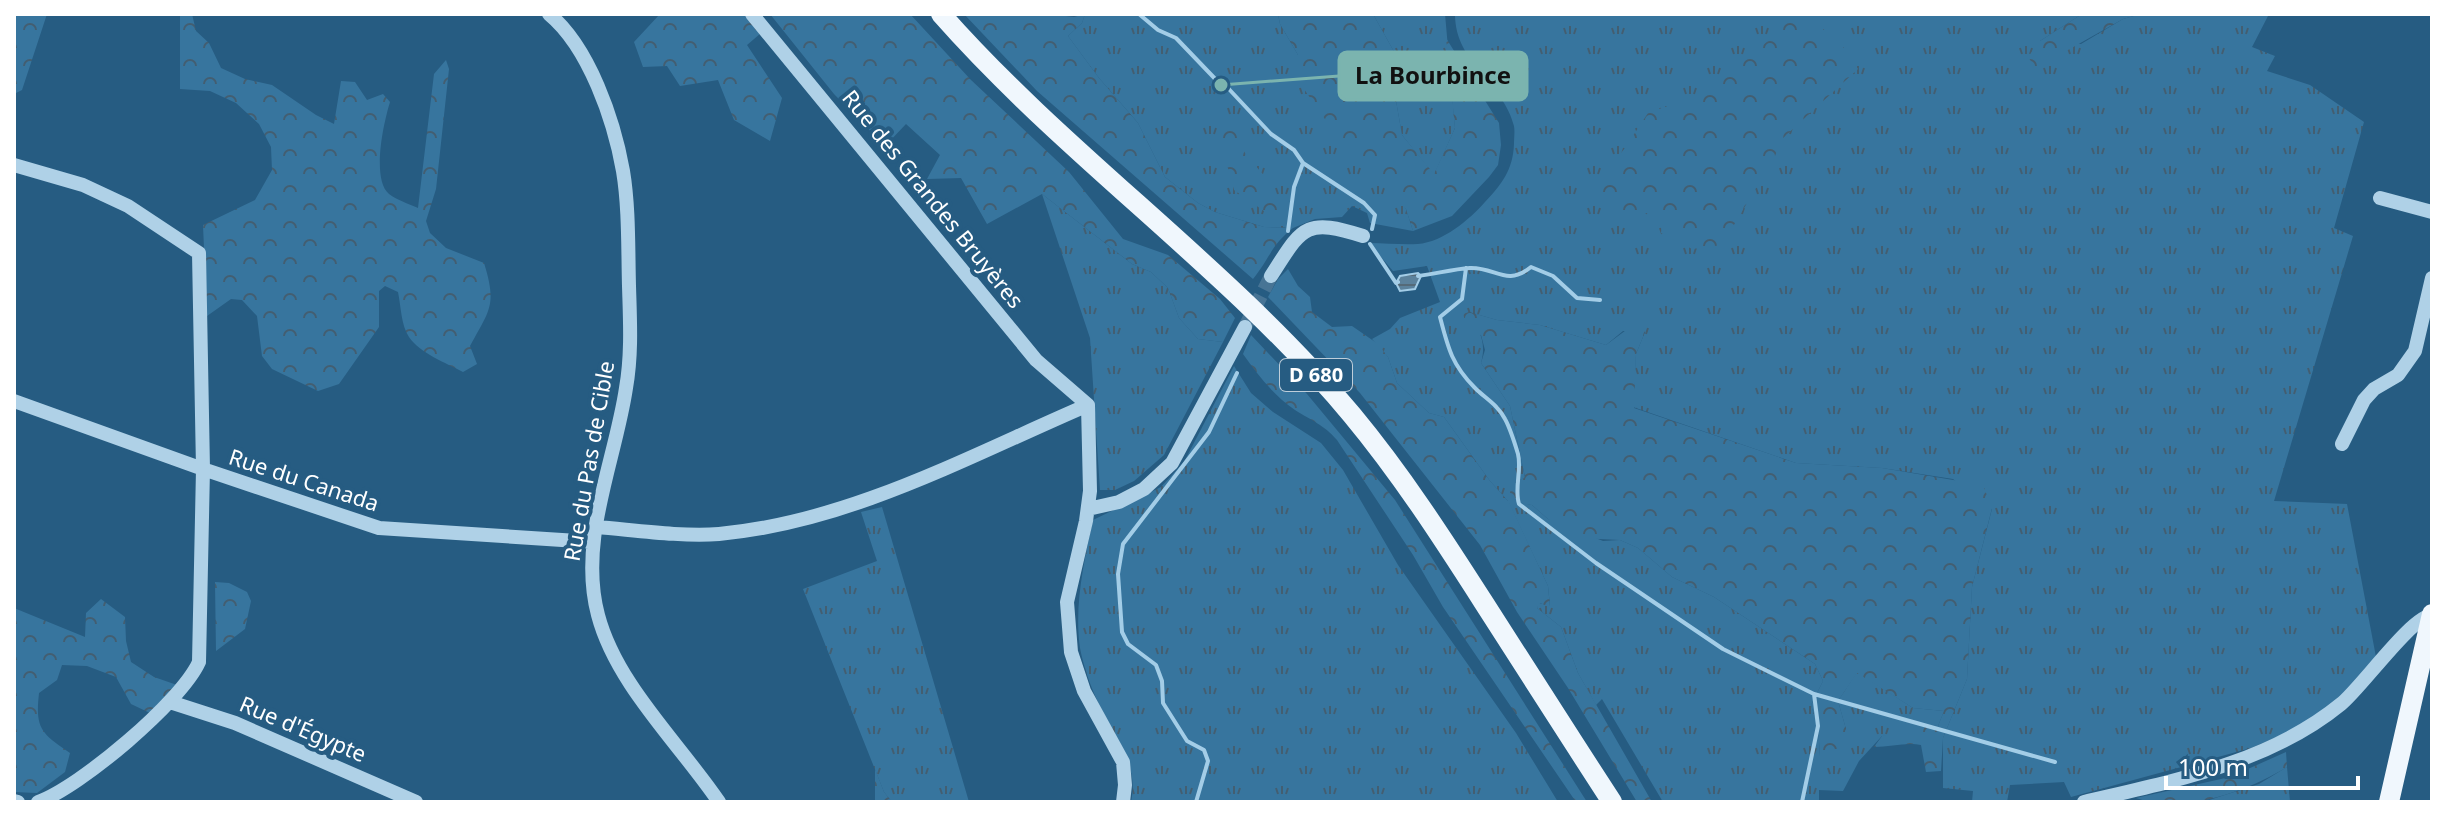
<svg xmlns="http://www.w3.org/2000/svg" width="2446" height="816" viewBox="0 0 2446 816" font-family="'Noto Sans',sans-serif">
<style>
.grass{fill:url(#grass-tufts)}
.forest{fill:url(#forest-crowns)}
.water{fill:url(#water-rules);stroke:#a3cde7;stroke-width:2}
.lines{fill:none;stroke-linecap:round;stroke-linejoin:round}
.stream{stroke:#a3cde7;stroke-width:4}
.minor-tunnel{stroke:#477495;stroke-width:14;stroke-dasharray:14 7;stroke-linecap:butt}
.minor{stroke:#afd1e7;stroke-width:14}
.major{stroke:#f0f7fd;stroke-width:20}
.labels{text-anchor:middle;stroke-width:8;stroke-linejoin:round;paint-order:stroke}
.shield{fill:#265c82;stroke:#beceda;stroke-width:2}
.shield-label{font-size:20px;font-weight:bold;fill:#fff}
.street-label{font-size:22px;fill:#fff;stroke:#265c82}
.leader{fill:none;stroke:#7bb4af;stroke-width:3}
.callout-dot{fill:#7bb4af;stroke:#265c82;stroke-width:3}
.callout{fill:#7bb4af;stroke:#7bb4af;stroke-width:3}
.callout-label{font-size:24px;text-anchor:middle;font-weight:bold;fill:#111}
</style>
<defs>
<pattern id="grass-tufts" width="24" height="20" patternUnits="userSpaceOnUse" patternTransform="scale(2)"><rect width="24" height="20" fill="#37759e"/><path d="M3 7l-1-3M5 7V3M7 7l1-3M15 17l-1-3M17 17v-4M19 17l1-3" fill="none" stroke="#435e71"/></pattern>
<pattern id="forest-crowns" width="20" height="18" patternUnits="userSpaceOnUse" patternTransform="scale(2)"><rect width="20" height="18" fill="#37759e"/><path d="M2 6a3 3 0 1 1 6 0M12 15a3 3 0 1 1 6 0" fill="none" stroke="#435e71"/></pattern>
<pattern id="water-rules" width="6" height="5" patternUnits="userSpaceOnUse" patternTransform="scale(2)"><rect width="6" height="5" fill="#5c829c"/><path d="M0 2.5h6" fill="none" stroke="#556a78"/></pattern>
</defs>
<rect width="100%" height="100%" fill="#265c82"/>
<!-- grass -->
<path class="grass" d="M1085 14H1278L1280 24 1298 55 1406 209 1413 231 1370 223 1367 213 1352 206 1342 217 1315 219 1293 228 1264 227 1215 212 1198 203 1165 177 1138 123 1099 78 1068 36 1082 23Z
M1373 14H1445L1455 128 1434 175 1402 135 1395 95 1397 57Z
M1455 14H2082L2040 41 2081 44 2123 19 2141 14H2269L2252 47 2275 56 2267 71 2310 85 2364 122 2334 228 2353 236 2274 501 2347 504 2376 657 2351 687 2317 718 2295 729 2251 748 2071 797 2064 782 2010 785 2007 802H1972L1973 791 1943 788V738L1967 679 1972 587 1992 509 1953 479 1882 468 1796 463 1633 407 1636 354 1645 332 1623 331 1606 345 1540 325 1497 320 1469 312C1479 331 1487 341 1481 363L1510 406 1525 478 1516 481 1509 501 1532 505 1548 519 1603 541 1620 540 1638 548 1672 577 1714 597 1815 664 1823 681 1811 705 1818 726 1820 756 1846 729 1838 701 1857 672 1913 708 1944 711 1938 726 1921 725 1909 735 1882 736 1859 761 1843 791 1819 790V802H1663L1602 699 1596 705 1578 673 1561 627 1537 608 1539 603 1550 606 1548 586 1508 501 1490 481 1444 417 1429 413 1397 383 1388 357 1372 339 1390 329 1400 318 1440 302 1427 266 1393 271 1369 243C1385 243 1402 245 1418 244 1443 242 1469 220 1485 202 1502 184 1513 170 1514 144 1514 139 1515 131 1514 126 1504 83 1455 64 1455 14Z
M1042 194 1132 264 1151 272 1168 288 1179 318 1198 339 1223 342 1164 455 1134 481 1115 490H1100L1090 338Z
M1234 366 1251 393 1273 412 1321 443 1343 470 1398 565 1516 733 1558 802H1131C1140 764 1112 733 1097 700 1090 685 1083 664 1080 648 1074 606 1084 561 1093 520L1161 487 1184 462Z
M882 507 969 802H892L884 792 803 589 877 561 861 512Z
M2287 767 2290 802H2203L2259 784Z"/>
<!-- forest -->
<path class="forest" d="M14 14H47L22 90 14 94Z
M180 14H192L196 31 209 43 221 68 245 79 272 85 316 115 334 124 341 81 355 82 367 100 383 94 390 102C384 121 371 179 389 194 397 200 409 204 418 208L434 74 446 60 449 69 436 189 426 221 430 233 446 248 484 263C497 305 490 309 470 346L477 364 463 372C446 363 420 353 409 337 401 325 401 306 398 292L385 286 379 291V327L339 384 318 391 272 369 262 356 257 316 242 300 231 299 207 316 203 225 255 200 272 170 271 147 259 124 236 103 210 91 180 89Z
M660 14H746L761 33 747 45 782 98 770 141 734 120 718 80 680 86 667 66 643 67 634 42Z
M770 14H910L971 80 1069 172 1123 239 1168 255 1220 299 1235 318 1223 342 1198 339 1179 318 1168 288 1151 272 1132 264 1042 194 987 224 961 178 927 179 940 155 906 124 885 146 834 94Z
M964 14H1049L1074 17 1085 14 1082 23 1068 36 1099 78 1138 123 1165 177 1198 203 1215 212 1264 227 1293 228C1271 245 1270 258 1253 279L1037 91Z
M1278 14H1373L1397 57 1395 95 1402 135 1434 174 1455 128 1446 38 1499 123 1501 145 1498 165 1489 177 1452 216 1413 231 1406 209 1350 155 1290 69 1298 55 1280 24Z
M1773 14C1783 14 1798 11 1808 16 1819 21 1821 32 1835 35L1858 69 1782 139 1775 156 1722 245 1692 249 1661 233 1662 222 1647 213C1620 225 1592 208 1579 183L1598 181 1625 148 1648 113 1701 94 1768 41 1776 28Z
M2082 14H2141L2123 19 2036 68 2028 57 2040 41Z
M1219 106 1230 121 1246 155 1268 180 1281 210 1271 216 1234 190 1218 133Z
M1288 269 1298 286 1310 297 1312 312 1332 327 1352 326 1378 344 1388 357 1397 383 1429 413 1444 417 1490 481 1508 501 1512 485 1525 477 1510 406 1481 363 1485 350 1481 335 1469 333 1463 314 1469 312 1497 320 1540 325 1606 345 1641 319 1645 332 1636 354 1634 408 1796 463 1882 468 1983 485 1992 508 1972 587 1967 679 1943 738 1941 771 1926 772 1921 745C1907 742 1890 747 1874 747L1882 736 1899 732 1909 734 1920 725 1938 726 1944 711 1913 708 1857 673 1838 701 1846 729 1844 749H1831L1820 757 1818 726 1811 705 1823 681 1815 664 1714 597 1672 577 1638 548 1620 540 1579 538 1548 519 1532 505 1509 502 1548 586 1550 607 1540 603 1537 608 1561 627 1578 673 1652 802H1637L1568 688 1517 612 1480 545 1360 393 1268 297 1278 279Z
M1251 335 1307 394 1395 500 1587 802H1576L1443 607 1413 555 1337 440C1323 424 1312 421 1295 410 1273 395 1258 375 1243 354Z
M215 582 229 583 247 592 251 601 245 629 216 651Z
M101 599 125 617 126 641 131 662 154 677 177 685 150 713 131 704 116 677 87 666 62 665 57 680 39 693C35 729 41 733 70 753L65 772 37 793 14 792V608L85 637 86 613Z
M2286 752 2287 767C2248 791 2182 815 2136 798L2230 777Z
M875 769 884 792 892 802H875Z"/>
<!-- water -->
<path class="water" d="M1418 273 1421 276 1415 289 1400 291 1396 283 1400 276Z"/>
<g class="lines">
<!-- stream -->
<path class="stream" d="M1139 14 1158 30 1176 38 1221 85 1227 87 1271 134 1294 150 1303 163 1364 203 1375 215 1372 229
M1288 231 1294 187 1303 163
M1370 244 1396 283 1398 282
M1466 268 1462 299 1440 317C1448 348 1452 365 1475 388 1486 399 1498 405 1505 419 1510 428 1515 444 1518 454 1522 470 1514 488 1519 504L1596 563 1723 649 1814 694 2055 762
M1418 276C1435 274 1453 269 1470 268 1496 267 1506 287 1531 267L1553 276 1577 298 1600 300
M1196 802 1208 761 1204 750 1187 741 1163 703 1162 681 1156 665 1128 644 1122 632 1118 574 1123 544 1209 432 1237 373
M1802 802 1818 726 1814 694"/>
<!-- minor-tunnel -->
<path class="minor-tunnel" d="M1245 327 1271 276"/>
<!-- minor -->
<path class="minor" d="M549 14C589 47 614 120 623 171 629 207 628 248 629 286 630 320 632 354 626 388 615 462 578 540 598 615 616 684 679 743 719 802
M752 14 1036 360 1088 405
M14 165 83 185 128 206 199 253 203 469 199 662C181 702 80 787 38 802
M2380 198 2432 212
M1271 276C1302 228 1304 217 1363 236
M14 401 203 469 379 528 593 542
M1088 405 1090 491 1086 521 1067 602 1071 652 1084 691 1123 762 1125 785 1123 802
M2342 444 2364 400 2374 389 2398 375 2415 351 2432 278
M1088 509 1119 502 1144 489 1172 463 1245 327
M597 527C634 530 682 537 719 534 850 522 969 456 1088 405
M170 702 235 723 416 802
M14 801 18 802
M2084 802C2173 781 2269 763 2341 704 2361 688 2412 616 2432 615"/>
<!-- major -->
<path class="major" d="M941 14C1068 158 1229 268 1352 415 1401 474 1443 539 1484 603 1527 670 1569 736 1612 802
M2389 802 2432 614"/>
</g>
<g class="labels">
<!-- shield labels -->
<rect class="shield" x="1280" y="359" width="72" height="32" rx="6"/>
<g class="shield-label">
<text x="1316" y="382">D 680</text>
</g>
<!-- street labels -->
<g class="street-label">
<text transform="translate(933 199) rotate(51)" y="8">Rue des Grandes Bruyères</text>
<text transform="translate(589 461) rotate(-80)" y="8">Rue du Pas de Cible</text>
<text transform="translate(304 480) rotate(18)" y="8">Rue du Canada</text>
<text transform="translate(303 729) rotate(23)" y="8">Rue d'Égypte</text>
</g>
</g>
<!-- callouts -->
<path class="leader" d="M1221 85L1339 76"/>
<circle class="callout-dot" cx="1221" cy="85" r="8"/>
<rect class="callout" x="1339" y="52" width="188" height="48" rx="8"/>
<g class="callout-label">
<text x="1433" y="84">La Bourbince</text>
</g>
<!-- border -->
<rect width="2446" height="816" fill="none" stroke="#ffffff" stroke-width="32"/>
<!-- scale -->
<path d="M2166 776v12h192v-12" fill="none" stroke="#ffffff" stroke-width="4"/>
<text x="2178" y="776" font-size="24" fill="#ffffff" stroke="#265c82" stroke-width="6" paint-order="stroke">100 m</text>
</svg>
